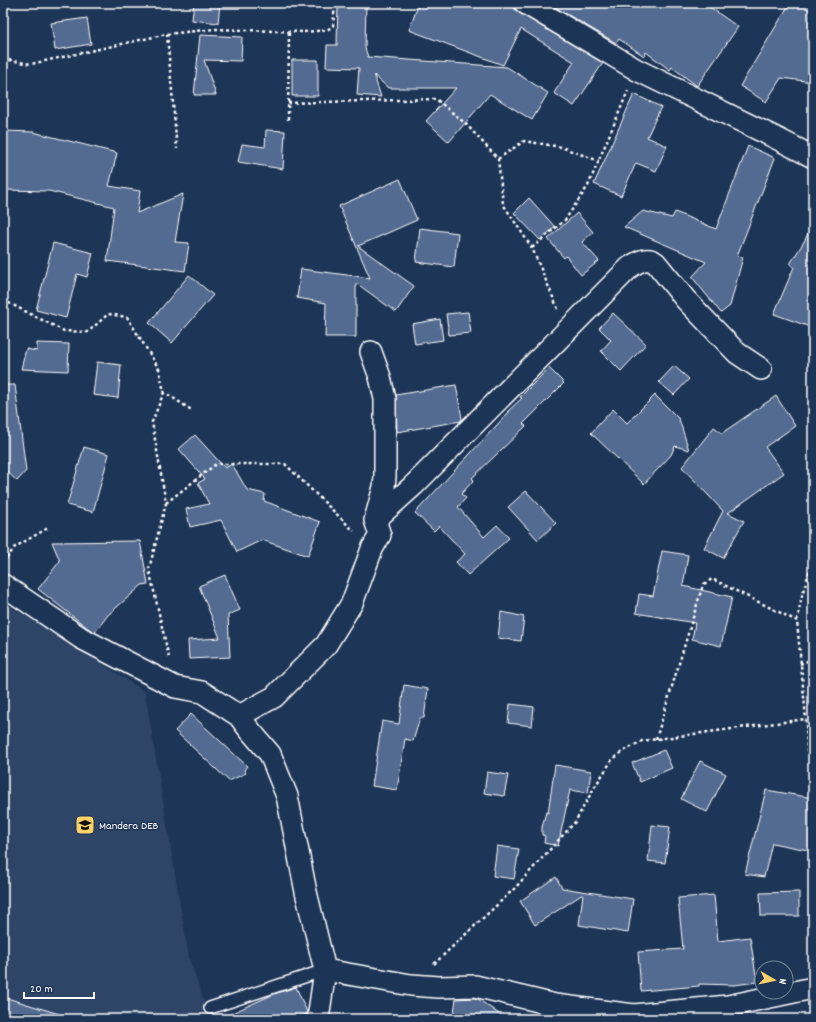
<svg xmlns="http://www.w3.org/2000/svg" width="816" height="1022" viewBox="0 0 816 1022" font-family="Dekko,sans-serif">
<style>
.built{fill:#2d4568}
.building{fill:#526b91;stroke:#fff}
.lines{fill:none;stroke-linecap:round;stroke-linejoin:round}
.lane-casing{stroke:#fff;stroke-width:14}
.street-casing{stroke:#fff;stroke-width:24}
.path{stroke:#fff;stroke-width:2.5;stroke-dasharray:3 3;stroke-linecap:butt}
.lane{stroke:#1d3557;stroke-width:11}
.street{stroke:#1d3557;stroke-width:21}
.labels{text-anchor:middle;stroke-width:3;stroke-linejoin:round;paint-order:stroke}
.poi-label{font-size:12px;fill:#fff;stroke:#1d3557;text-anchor:start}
</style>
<rect width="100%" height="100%" fill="#1d3557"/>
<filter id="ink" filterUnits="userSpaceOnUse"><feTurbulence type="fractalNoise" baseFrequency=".025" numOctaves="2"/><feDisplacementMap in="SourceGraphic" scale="8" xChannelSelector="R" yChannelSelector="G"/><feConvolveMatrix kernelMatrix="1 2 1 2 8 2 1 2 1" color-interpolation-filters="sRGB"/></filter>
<g filter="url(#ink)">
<!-- built -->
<path class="built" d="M3 602 81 650 145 692 189 958 210 1019H3Z"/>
<!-- building -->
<path class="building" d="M194 3H220L218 23 192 20Z
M338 3H366L365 48 368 57 507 67 548 93 532 120 490 94 449 142 426 121 456 88H388L374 75 381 97 357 95 359 68 326 67 327 45H337Z
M419 3H513L515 9 519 13 603 63 574 106 554 93 574 62 521 29 503 65 409 30Z
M548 3H704L738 27 697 86 672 67 670 70 646 52 644 56 619 39 616 43Z
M790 3H813V82L781 78 766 102 740 86Z
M87 18 91 44 55 50 51 23Z
M200 35 242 37 241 61 204 60 216 95H194Z
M292 60H318V96H292Z
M634 94 661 107 647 137 667 146 656 171 636 163 621 196 594 184Z
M266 130 285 131 283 169 238 162 242 144 265 147Z
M3 131 33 132 117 153 109 186 140 191 137 213 183 194 175 242 189 243 185 271 107 261 114 207 49 191 3 190Z
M748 146 775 158 737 256 743 257 730 306 721 313 692 277 706 262 624 227 643 211 672 218 675 212 716 229Z
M400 179 417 220 358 246 414 286 396 312 356 283V337H325L326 303 297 298 301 269 370 278 339 206Z
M529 198 555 227 540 240 514 213Z
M577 213 593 232 582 242 599 261 581 275 566 256 564 258 548 239Z
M813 222V328L774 314 794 267 790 264 805 240Z
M420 228 458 233 454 267 416 262Z
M53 243 93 253 87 277 77 274 66 318 36 310Z
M189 275 213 295 172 343 149 323Z
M468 312 471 333 449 335 446 314Z
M613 313 646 344 621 371 601 351 611 340 599 328Z
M440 319 443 340 415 344 412 324Z
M37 343 69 344 68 371 21 369 26 349 37 351Z
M97 362 121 365 118 398 93 395Z
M674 366 689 379 674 395 659 382Z
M549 368 564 383 523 424 526 426 472 478 474 480 461 494 466 498 458 507 484 537 497 525 509 538 468 575 456 562 465 554 439 526 434 531 415 513 509 412H507L522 398 520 397Z
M3 385H15L26 471 17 481 3 468Z
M456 385 462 419 461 421 397 432 396 395Z
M655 395 679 419 689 450 675 446 671 455 644 484 591 433 613 409 627 423Z
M776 396 795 426 765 447 784 473 728 513 744 521 723 558 704 548 723 511 682 467 714 427 722 433Z
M195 435 225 468 232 464 247 490 265 494 264 501 320 522 308 556 262 540 237 552 221 520 190 527 186 509 209 504 198 483 205 479 179 449Z
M84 447 109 454 93 512 67 505Z
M526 491 556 523 538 540 508 507Z
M140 541 148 584 142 585 108 615 95 632 89 629 38 589 60 561 52 542Z
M662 551 688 555 683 586 732 597 721 646 692 639 695 623 636 613 639 594 653 596Z
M225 575 240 610 228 615 230 657 189 659 188 640 220 638 199 586Z
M501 612 512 614 524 617 521 641 498 638Z
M404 685 428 689 424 718H420L413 741 405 739 397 790 372 786 382 721 399 724Z
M510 704 534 707 532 726 508 723Z
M191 714 247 766 244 770 246 773 229 781 175 731Z
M664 750 672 768 640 782 632 763Z
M700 761 726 774 707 812 681 799Z
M555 765 591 771 588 793 570 790 558 846 544 843 545 836 542 835V827L546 812 548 813Z
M487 772 508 775 504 796 484 793Z
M766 790 813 798V851L772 843 764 877 745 874Z
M652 825 670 827 665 863 648 861Z
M497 846 519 849 514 879 493 876Z
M556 877 562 888 633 899 628 933 579 925 583 894 535 925 520 901Z
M799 892V916H761L760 893Z
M714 895 718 941 750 937 757 982 734 985 699 984V986L641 991 638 952 683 949 678 898Z
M296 987 307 1012V1014L296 1019H219L274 994Z
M7 998 59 1014V1019H3V1011Z
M474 998 478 999 506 1019H453L456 999Z"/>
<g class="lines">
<!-- lane casing -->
<g class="lane-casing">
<path id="lane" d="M210 1008 325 970"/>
</g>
<!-- street casing -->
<g class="street-casing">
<path id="street" d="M525 3 637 70 776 138 813 157
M375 520 414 485 630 267C638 262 647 256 656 263L686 300 737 353 761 369
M3 585 81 638 175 687 202 692 239 716 248 728 270 754 287 796 306 892 325 970 318 1019
M239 716 274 697 326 645 352 603 372 549 380 535 375 520 384 487 385 477V399L380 377 371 352
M325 970 411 985 439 987 475 986 555 1005 634 1015 728 1006 813 988"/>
</g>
<!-- path -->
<path class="path" d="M304 32 327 30 333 26 335 3
M167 34 177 149
M3 59 31 64 167 34 215 29 305 32
M288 103 436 99 466 124 498 159 503 204 532 248 558 309
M288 120 289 33 291 32
M498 159 524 141 561 147 599 161
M532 248 565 220 588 186 628 91
M3 300 64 331 88 332 108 314 127 317 159 369 164 392 193 411
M164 392 152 422 166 503 149 569 169 658
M166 503 216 464H285L354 531
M813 560 802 595 797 621 806 719 807 751 813 759
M3 563 15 547 48 528
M800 664 813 659
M656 739 702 588 704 584 712 579 797 621
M434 964 514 889 575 822 594 788 612 760 622 752 642 741 806 719"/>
<!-- lane -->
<use href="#lane" class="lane"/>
<!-- street -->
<use href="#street" class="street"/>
</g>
</g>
<!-- icons -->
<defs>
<g id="school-square" transform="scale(1)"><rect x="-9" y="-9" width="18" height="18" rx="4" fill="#ffd166" stroke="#1d3557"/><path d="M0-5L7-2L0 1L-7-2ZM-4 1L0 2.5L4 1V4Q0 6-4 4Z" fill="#111"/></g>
</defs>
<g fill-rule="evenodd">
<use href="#school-square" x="85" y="825"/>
</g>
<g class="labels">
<!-- poi labels -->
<g class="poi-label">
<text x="99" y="829">Mandera DEB</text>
</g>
</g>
<!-- margin -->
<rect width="816" height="1022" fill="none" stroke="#1d3557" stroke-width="16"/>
<rect x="8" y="8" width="800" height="1006" fill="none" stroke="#fff" stroke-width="1.5" filter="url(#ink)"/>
<!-- north arrow -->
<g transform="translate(774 980) rotate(99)"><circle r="19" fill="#1d3557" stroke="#77869a"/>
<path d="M0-3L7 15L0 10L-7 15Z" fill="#ffd166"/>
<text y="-6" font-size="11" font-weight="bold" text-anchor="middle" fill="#ffffff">N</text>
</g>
<!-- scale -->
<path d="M24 992v6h70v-6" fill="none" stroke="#ffffff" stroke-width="2"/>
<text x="30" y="992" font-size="12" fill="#ffffff" stroke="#1d3557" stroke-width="3" paint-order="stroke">20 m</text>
</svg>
